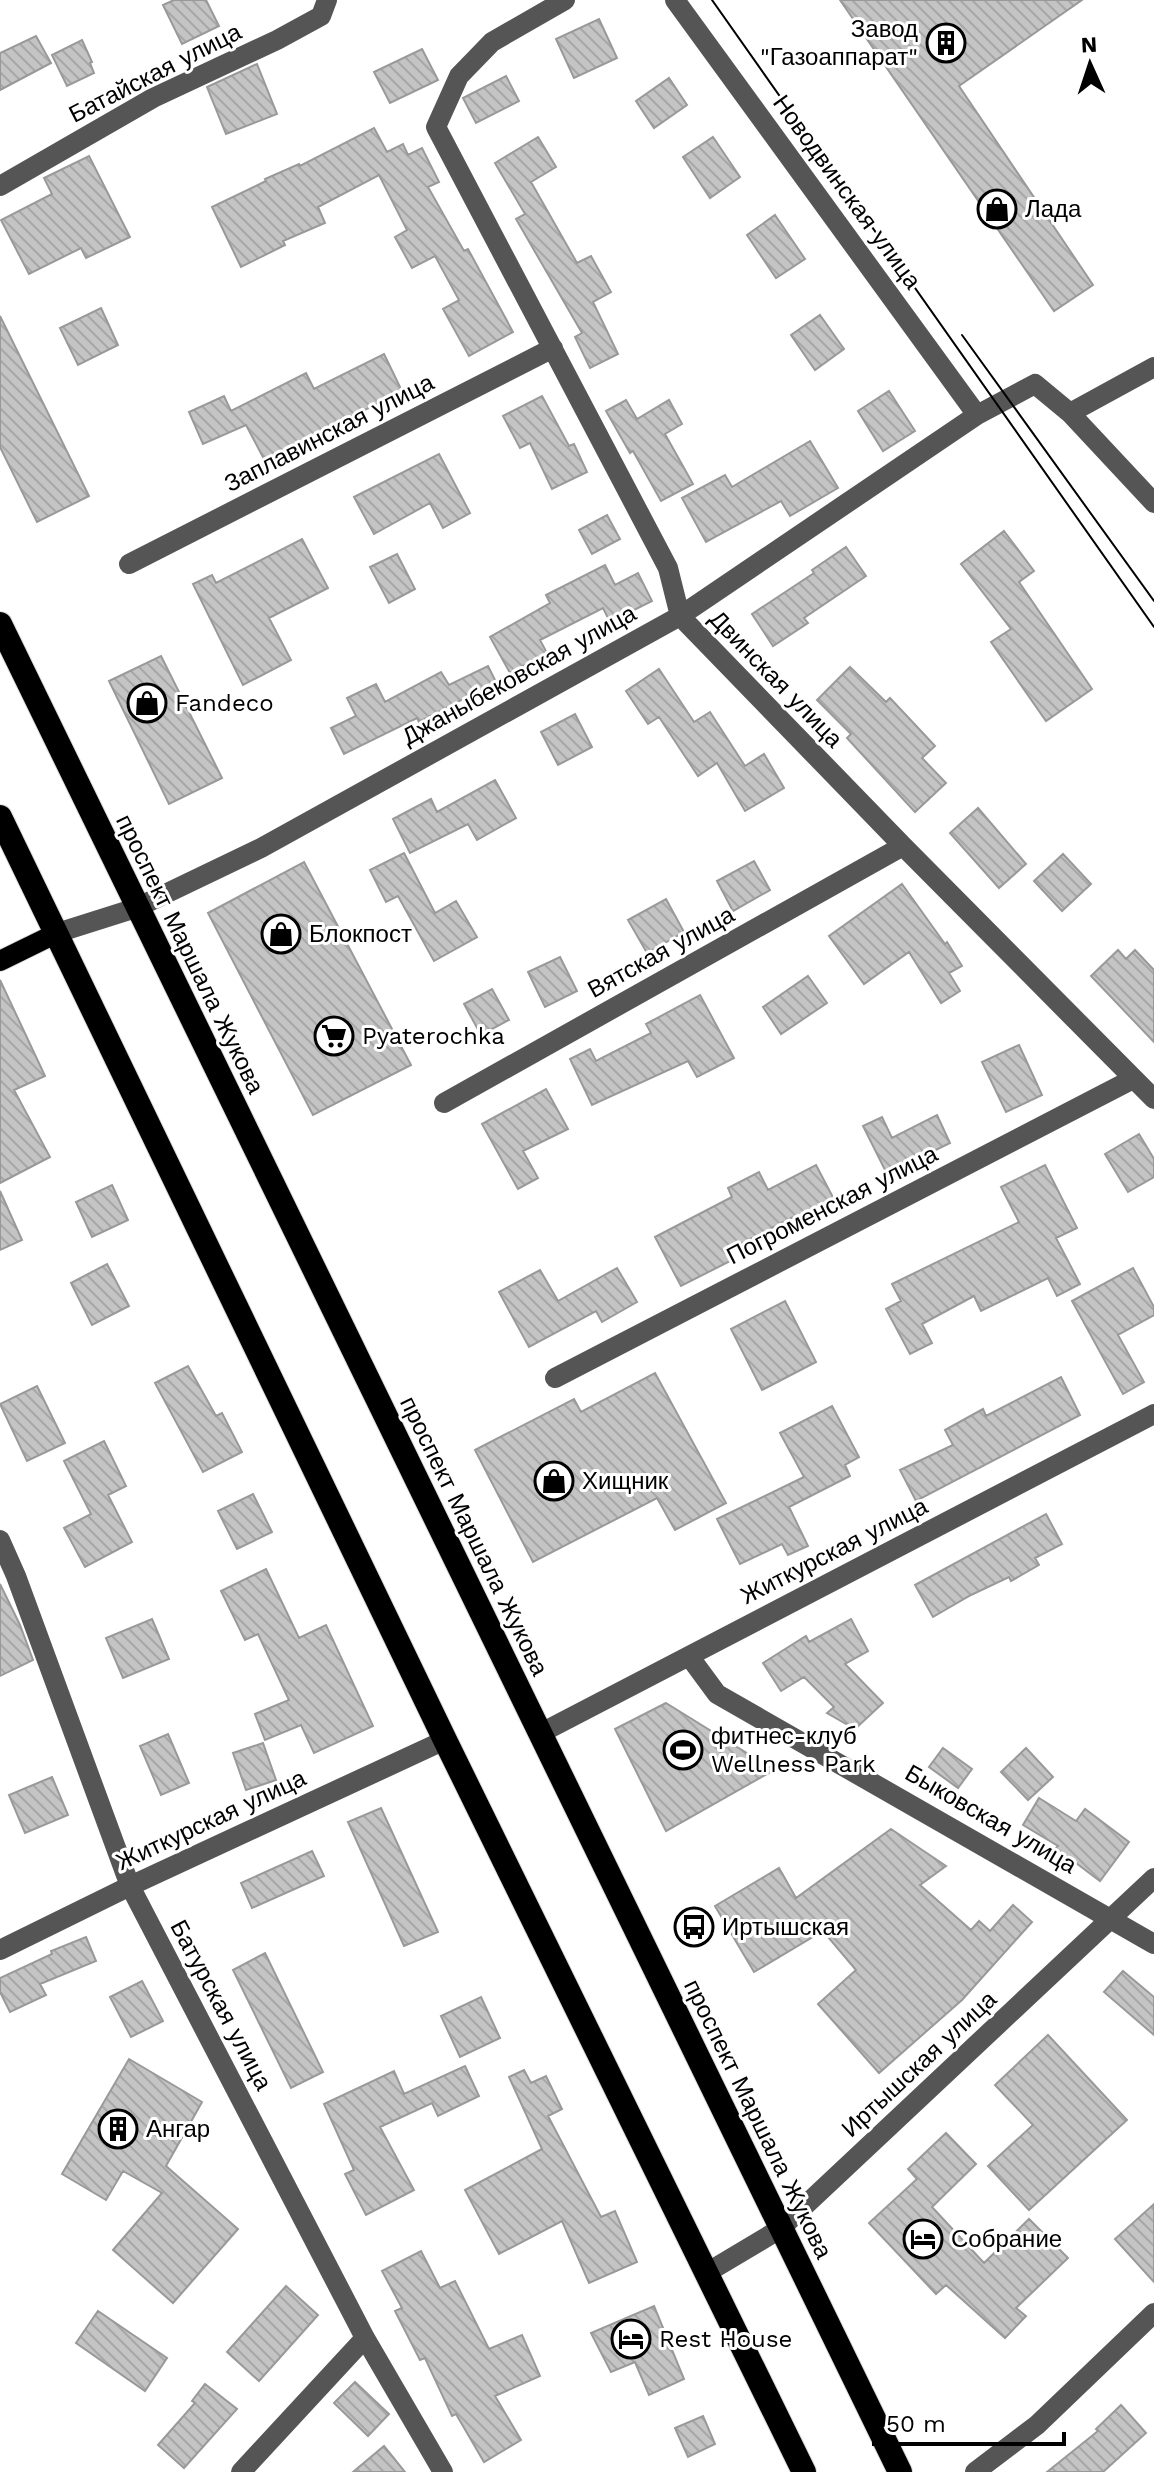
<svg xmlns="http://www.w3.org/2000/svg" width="1154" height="2472" viewBox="0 0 1154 2472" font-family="'Work Sans',sans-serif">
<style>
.building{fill:url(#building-back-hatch);stroke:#999;stroke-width:2}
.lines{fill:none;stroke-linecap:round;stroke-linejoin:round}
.major-casing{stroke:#dbdbdb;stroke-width:22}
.highway-casing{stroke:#dbdbdb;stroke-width:26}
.minor{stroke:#555;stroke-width:20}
.major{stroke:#000;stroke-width:20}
.highway{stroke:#000;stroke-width:24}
.tram{stroke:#000;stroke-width:2}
.labels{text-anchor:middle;stroke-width:6;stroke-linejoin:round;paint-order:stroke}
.poi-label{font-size:24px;fill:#000;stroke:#fff;text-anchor:start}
.street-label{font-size:24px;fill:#000;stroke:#fff}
</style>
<defs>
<pattern id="building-back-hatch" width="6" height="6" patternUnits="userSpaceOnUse" patternTransform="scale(2)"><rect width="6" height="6" fill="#c4c4c4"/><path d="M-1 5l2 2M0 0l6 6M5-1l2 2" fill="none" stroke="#a7a7a7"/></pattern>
</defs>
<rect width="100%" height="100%" fill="#fff"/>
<!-- building -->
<path class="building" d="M174 0H206L219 26 182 44 163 5Z
M840 0H1082L959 86 1093 285 1054 311Z
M599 19 617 58 574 78 556 39Z
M36 36 51 63 0 90V53Z
M82 40 92 62 90 63 94 73 67 86 52 55Z
M422 49 438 80 390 103 374 72Z
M257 64 277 114 226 134 207 87Z
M506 76 519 101 476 123 463 98Z
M669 78 687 105 654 128 636 101Z
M374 128 387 152 403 144 408 155 422 148 439 182 428 187 464 251 468 249 513 332 469 356 443 309 459 300 435 256 412 268 395 237 407 230 379 175 318 207 325 223 283 241 285 245 241 267 212 207 266 181 265 179 299 164 300 166Z
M538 137 556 167 531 182 577 263 591 256 611 292 593 302 618 354 590 368 575 337 582 333 516 219 525 214 495 163Z
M713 137 740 177 710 198 683 157Z
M89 156 130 237 86 258 81 248 29 274 1 220 52 194 44 178Z
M775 215 805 259 776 278 747 235Z
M101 308 118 345 78 365 60 328Z
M820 315 844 349 815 370 791 335Z
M0 316 89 496 37 522 0 447Z
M384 354 402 391 265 461 246 425 203 444 189 412 224 396 231 411 306 373 314 389Z
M889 391 915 431 883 451 858 411Z
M542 396 569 446 574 444 587 472 552 489 530 443 520 448 503 416Z
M626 400 637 419 669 400 682 424 665 434 693 484 661 501 633 451 630 453 606 411Z
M810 441 838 488 790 516 781 501 706 542 682 498 725 475 732 487Z
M439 454 470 513 443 528 430 503 374 534 354 497Z
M607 515 620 539 592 554 579 530Z
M1004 531 1034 571 1019 582 1092 689 1046 721 991 642 1011 629 961 564Z
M302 539 328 588 269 618 291 660 243 685 193 584 212 575 216 583Z
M846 547 866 576 804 618 808 623 773 646 752 614 814 573 812 570Z
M397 554 415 589 389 603 370 567Z
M605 565 615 585 638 573 652 601 610 622 603 608 540 640 547 653 510 673 490 637 550 603 546 595Z
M161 656 222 778 169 804 109 681Z
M488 666 496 682 419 722 417 718 344 754 331 728 356 716 347 698 376 684 385 702 441 672 449 685Z
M850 667 886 702 890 698 935 746 922 758 946 783 915 812 847 738 851 734 817 700Z
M659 669 694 722 710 712 745 766 764 754 784 788 745 811 717 763 698 776 659 717 648 724 626 691Z
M575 714 592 747 558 765 541 732Z
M495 780 516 818 477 840 468 824 410 853 393 819 431 799 437 812Z
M978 808 1026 864 999 888 950 833Z
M404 853 435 913 456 901 477 937 434 961 398 896 386 902 370 870Z
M1063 854 1091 884 1062 911 1034 881Z
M754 861 770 890 733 911 717 881Z
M304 862 411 1065 313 1115 208 913Z
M902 884 945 944 947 942 962 966 949 973 960 991 941 1003 909 952 864 984 829 936Z
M666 899 684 932 647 953 628 920Z
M1118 950 1126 959 1135 950 1154 970V1042L1091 976Z
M560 957 577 991 545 1007 528 972Z
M808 976 827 1003 781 1034 763 1007Z
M0 980 45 1076 14 1090 50 1157 0 1183Z
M492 989 509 1020 481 1035 464 1004Z
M700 995 734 1058 697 1077 688 1061 592 1105 570 1059 590 1049 596 1061 651 1033 646 1024Z
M1019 1045 1042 1095 1006 1112 982 1062Z
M546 1089 568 1129 523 1151 538 1178 518 1189 482 1124Z
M937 1115 950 1143 887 1174 863 1126 882 1117 892 1138Z
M1139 1134 1154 1159V1177L1128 1192 1105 1154Z
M816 1165 836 1203 796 1224 793 1217 729 1250 734 1259 681 1286 655 1237 732 1197 728 1188 759 1172 768 1190Z
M1045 1165 1077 1228 1056 1238 1080 1284 1057 1296 1048 1278 981 1311 974 1296 922 1324 932 1343 910 1354 886 1309 901 1301 892 1284 1019 1222 1001 1187Z
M112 1185 128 1220 92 1237 76 1202Z
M0 1191 22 1240 0 1250Z
M107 1264 129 1306 92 1325 71 1283Z
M617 1268 637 1302 602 1322 596 1311 529 1347 499 1292 540 1270 558 1301Z
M1133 1268 1154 1307V1315L1118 1335 1144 1382 1123 1394 1072 1301Z
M785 1301 816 1362 762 1390 731 1329Z
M188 1366 216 1416 222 1413 242 1452 203 1472 155 1383Z
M655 1373 726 1503 675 1530 657 1498 533 1562 475 1450 574 1399 581 1412Z
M1061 1377 1080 1415 916 1501 900 1470 953 1445 945 1430 983 1409 986 1416Z
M37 1386 65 1443 27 1461 0 1404Z
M832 1406 859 1457 845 1465 850 1476 789 1507 808 1546 788 1555 782 1544 740 1564 717 1519 804 1477 780 1433Z
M104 1441 126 1486 108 1495 132 1542 85 1567 64 1528 91 1514 64 1461Z
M253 1494 272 1532 237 1549 218 1511Z
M1046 1514 1062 1544 1035 1558 1039 1565 1011 1581 1009 1577 971 1595 933 1617 915 1585Z
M266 1569 299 1638 326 1625 373 1726 314 1753 301 1725 265 1740 255 1714 289 1700 258 1634 245 1640 221 1591Z
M0 1584 20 1625 33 1660 0 1676Z
M152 1619 169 1659 123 1678 106 1638Z
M851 1619 868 1651 845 1664 883 1703 855 1729 827 1713 834 1707 804 1677 781 1691 763 1663 806 1636 809 1642Z
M666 1703 774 1770 666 1831 615 1729Z
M168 1734 189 1783 161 1795 140 1746Z
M263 1743 276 1780 246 1790 233 1753Z
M943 1748 972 1769 958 1788 929 1767Z
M1026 1748 1053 1777 1028 1800 1001 1772Z
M52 1777 68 1815 25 1833 9 1795Z
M1039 1798 1076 1821 1085 1809 1129 1842 1100 1881 1056 1848 1058 1846 1023 1825Z
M381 1808 438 1932 404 1946 348 1822Z
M891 1829 946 1866 920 1885 971 1930 979 1921 990 1931 1013 1905 1032 1922 962 2000 879 2073 818 2004 856 1970 823 1931 754 1972 715 1906 779 1868 796 1898Z
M312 1851 324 1876 252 1908 241 1883Z
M86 1937 96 1961 40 1984 46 1995 10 2012 0 1992V1978L52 1954 51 1951Z
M265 1953 323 2072 291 2088 233 1970Z
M1123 1971 1154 1997V2035L1104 1992Z
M142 1981 163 2021 131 2037 110 1997Z
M481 1997 500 2038 460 2057 441 2016Z
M1048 2035 1127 2120 1029 2210 988 2166 1033 2125 995 2085Z
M129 2059 202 2102 166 2166 238 2229 173 2303 113 2250 162 2193 123 2171 106 2200 62 2174Z
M465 2066 479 2096 438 2116 432 2103 380 2127 414 2190 366 2215 345 2174 354 2170 324 2104 394 2071 404 2094Z
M524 2070 531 2083 546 2076 562 2109 548 2116 601 2217 615 2211 637 2262 589 2283 562 2221 499 2254 465 2190 542 2149 509 2077Z
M946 2133 976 2164 932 2207 984 2263 1029 2219 1068 2258 1016 2308 1026 2316 1005 2338 946 2285 936 2294 869 2223 917 2179 908 2169Z
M1154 2204V2282L1115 2239Z
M421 2251 440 2288 455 2281 489 2349 522 2335 540 2376 495 2396 521 2440 484 2462 456 2414 452 2416 425 2358 420 2360 395 2311 402 2308 382 2271Z
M286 2286 318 2315 259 2381 227 2352Z
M654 2306 684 2379 649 2395 635 2362 611 2372 591 2333Z
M98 2311 167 2358 145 2391 76 2343Z
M355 2382 389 2414 368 2436 334 2403Z
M205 2384 237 2409 184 2468 158 2445 195 2403 192 2401Z
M1121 2405 1146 2433 1103 2472H1047L1098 2431 1096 2429Z
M703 2416 715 2444 688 2457 675 2428Z
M384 2446 405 2472H353Z"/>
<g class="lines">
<!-- major casing -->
<g class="major-casing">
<path id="major" d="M0 961 57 933"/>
</g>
<!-- highway casing -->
<g class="highway-casing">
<path id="highway" d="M0 624 900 2472
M0 817 445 1740 804 2472"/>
</g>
<!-- minor -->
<path class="minor" d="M565 0 492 42 459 76 436 127 668 568 680 616 903 846 1154 1099
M675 0 977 415
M0 186 153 98 277 40 321 16 327 0
M1070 413 1154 367
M129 564 553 348
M57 933 136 908 261 848 680 616 977 415 1035 384 1070 413 1154 503
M444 1103 903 846
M555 1378 1133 1079
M0 1540 16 1576 130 1886 365 2338 443 2472
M689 1656 717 1694 1154 1944
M539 1734 1154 1414
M0 1950 130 1886 445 1740
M708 2272 780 2229 1154 1878
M241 2472 365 2338
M975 2472 1037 2425 1154 2313"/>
<!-- major -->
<use href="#major" class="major"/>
<!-- highway -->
<use href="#highway" class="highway"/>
<!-- tram -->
<path class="tram" d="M712 0 1154 627
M962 335 1154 601"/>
</g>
<!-- icons -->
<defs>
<g id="building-ring" transform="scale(2)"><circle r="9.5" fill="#fff" stroke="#000" stroke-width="1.5"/><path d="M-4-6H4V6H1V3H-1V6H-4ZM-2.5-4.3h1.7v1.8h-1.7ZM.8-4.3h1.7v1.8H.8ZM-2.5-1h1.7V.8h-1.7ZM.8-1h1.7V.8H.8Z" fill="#000"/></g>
<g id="shop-ring" transform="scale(2)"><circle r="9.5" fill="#fff" stroke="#000" stroke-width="1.5"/><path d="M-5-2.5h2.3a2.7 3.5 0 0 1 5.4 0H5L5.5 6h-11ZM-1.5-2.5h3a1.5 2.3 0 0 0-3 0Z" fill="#000"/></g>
<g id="supermarket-ring" transform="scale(2)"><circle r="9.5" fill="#fff" stroke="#000" stroke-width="1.5"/><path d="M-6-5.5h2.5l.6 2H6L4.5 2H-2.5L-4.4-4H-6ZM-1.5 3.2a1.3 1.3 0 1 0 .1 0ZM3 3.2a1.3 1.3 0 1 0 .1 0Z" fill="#000"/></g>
<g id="stadium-ring" transform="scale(2)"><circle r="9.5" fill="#fff" stroke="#000" stroke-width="1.5"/><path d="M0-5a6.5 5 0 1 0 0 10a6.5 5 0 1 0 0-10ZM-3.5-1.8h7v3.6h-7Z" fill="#000"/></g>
<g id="bus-ring" transform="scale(2)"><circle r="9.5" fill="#fff" stroke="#000" stroke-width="1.5"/><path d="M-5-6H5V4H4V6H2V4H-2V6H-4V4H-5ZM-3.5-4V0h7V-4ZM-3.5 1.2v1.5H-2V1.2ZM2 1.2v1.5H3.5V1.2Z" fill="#000"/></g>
<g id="hotel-ring" transform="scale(2)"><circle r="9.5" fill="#fff" stroke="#000" stroke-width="1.5"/><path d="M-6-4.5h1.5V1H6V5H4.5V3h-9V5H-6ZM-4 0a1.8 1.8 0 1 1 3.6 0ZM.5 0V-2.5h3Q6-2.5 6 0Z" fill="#000"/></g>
</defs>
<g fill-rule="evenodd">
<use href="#building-ring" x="946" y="43"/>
<use href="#shop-ring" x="997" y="209"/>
<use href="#shop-ring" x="147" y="703"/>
<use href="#shop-ring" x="281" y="934"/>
<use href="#supermarket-ring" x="334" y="1036"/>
<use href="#shop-ring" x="554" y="1481"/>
<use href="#stadium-ring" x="683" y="1750"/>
<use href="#bus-ring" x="694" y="1927"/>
<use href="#building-ring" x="118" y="2129"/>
<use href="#hotel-ring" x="923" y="2239"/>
<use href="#hotel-ring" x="631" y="2339"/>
</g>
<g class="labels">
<!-- poi labels -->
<g class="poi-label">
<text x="918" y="37" text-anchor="end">Завод<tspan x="918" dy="28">"Газоаппарат"</tspan></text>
<text x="1025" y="217">Лада</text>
<text x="175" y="711">Fandeco</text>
<text x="309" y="942">Блокпост</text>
<text x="362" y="1044">Pyaterochka</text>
<text x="582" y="1489">Хищник</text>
<text x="711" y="1744">фитнес-клуб<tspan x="711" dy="28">Wellness Park</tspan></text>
<text x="722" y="1935">Иртышская</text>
<text x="146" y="2137">Ангар</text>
<text x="951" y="2247">Собрание</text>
<text x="659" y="2347">Rest House</text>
</g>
<!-- street labels -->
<g class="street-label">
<text transform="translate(155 73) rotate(-27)" y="8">Батайская улица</text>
<text transform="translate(847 192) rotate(54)" y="8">Новодвинская улица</text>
<text transform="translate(329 433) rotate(-27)" y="8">Заплавинская улица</text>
<text transform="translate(519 675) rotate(-29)" y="8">Джаныбековская улица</text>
<text transform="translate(776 679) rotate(46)" y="8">Двинская улица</text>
<text transform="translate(661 952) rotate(-29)" y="8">Вятская улица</text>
<text transform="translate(190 954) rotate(64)" y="8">проспект Маршала Жукова</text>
<text transform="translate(832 1205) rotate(-27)" y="8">Погроменская улица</text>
<text transform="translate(474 1536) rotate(64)" y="8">проспект Маршала Жукова</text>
<text transform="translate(834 1551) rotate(-27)" y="8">Житкурская улица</text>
<text transform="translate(991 1819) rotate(30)" y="8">Быковская улица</text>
<text transform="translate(211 1820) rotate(-25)" y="8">Житкурская улица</text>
<text transform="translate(221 2005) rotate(62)" y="8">Батурская улица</text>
<text transform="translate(919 2064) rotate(-43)" y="8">Иртышская улица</text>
<text transform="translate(758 2119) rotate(64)" y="8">проспект Маршала Жукова</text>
</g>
</g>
<!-- north arrow -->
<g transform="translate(1090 64) rotate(357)" stroke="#ffffff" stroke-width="6" paint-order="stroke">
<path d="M0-6L14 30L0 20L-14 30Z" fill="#000000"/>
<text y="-12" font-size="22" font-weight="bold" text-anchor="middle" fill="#000000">N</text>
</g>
<!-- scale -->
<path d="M874 2432v12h190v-12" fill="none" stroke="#000000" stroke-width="4"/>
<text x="886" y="2432" font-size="24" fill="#000000" stroke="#ffffff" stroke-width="6" paint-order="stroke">50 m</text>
</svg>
